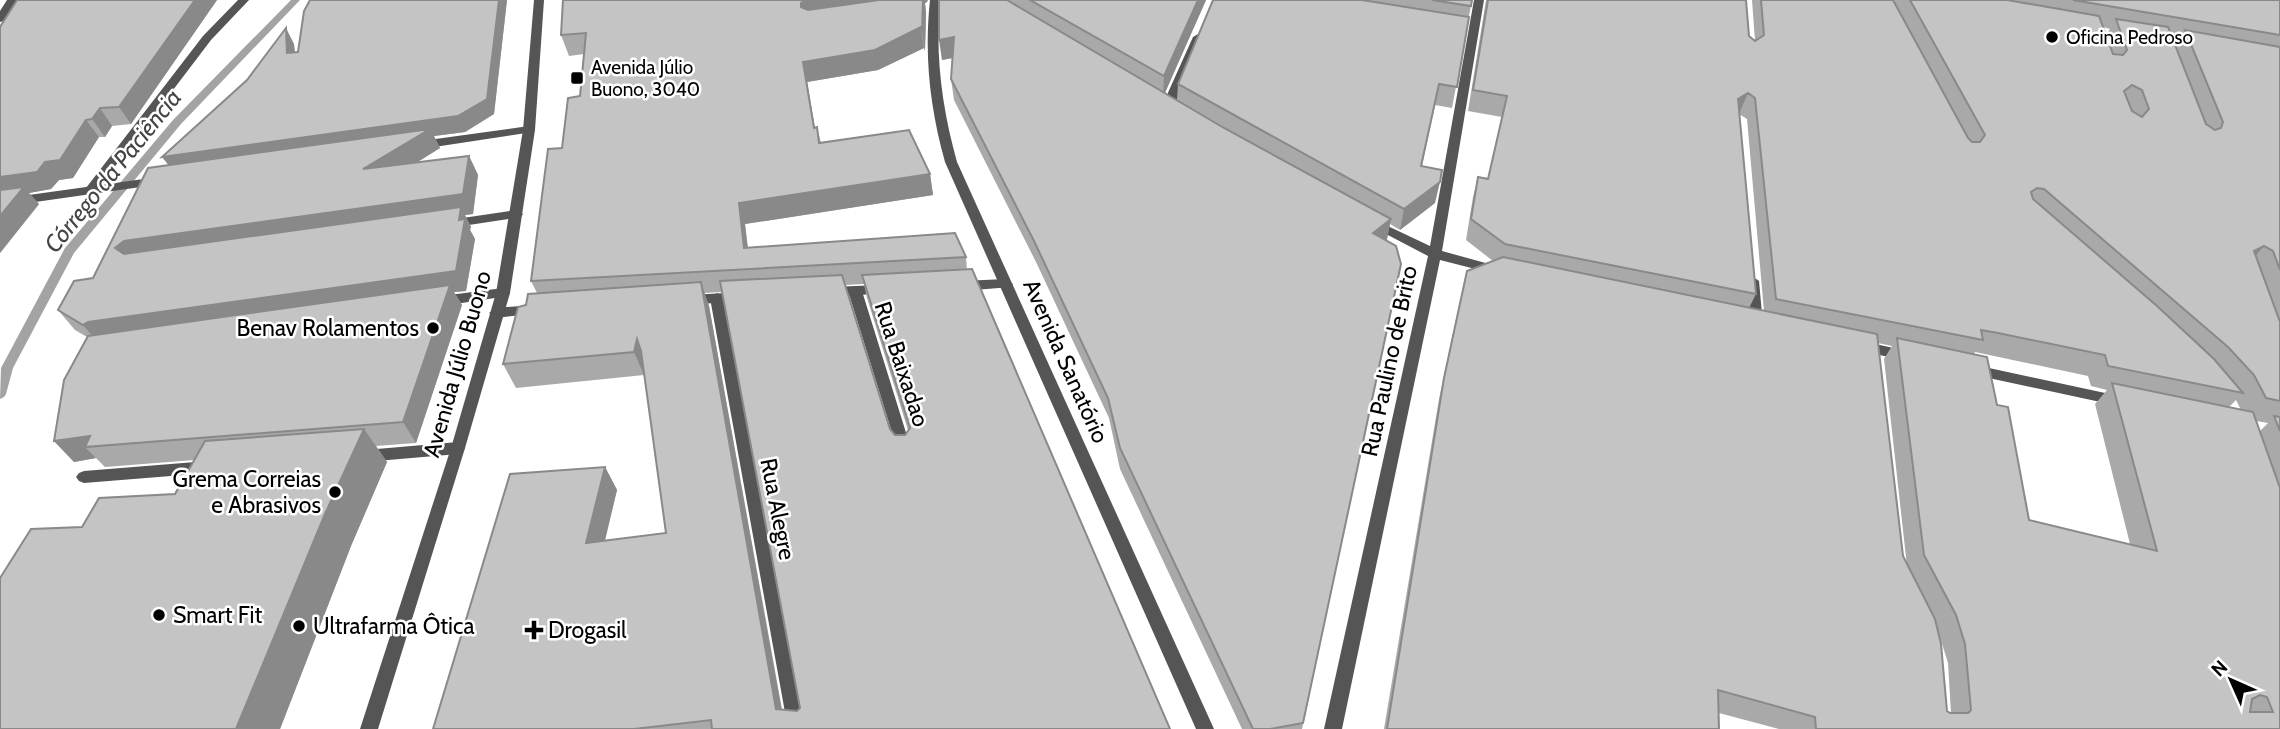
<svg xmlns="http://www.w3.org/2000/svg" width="2280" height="729" viewBox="0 0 2280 729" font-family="Cabin,sans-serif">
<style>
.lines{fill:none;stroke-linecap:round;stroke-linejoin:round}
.stream{fill:#a3a3a3;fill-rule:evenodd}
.service{fill:#555;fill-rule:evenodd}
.minor{fill:#555;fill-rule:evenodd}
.tertiary{fill:#555;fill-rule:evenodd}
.wall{fill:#a9a9a9;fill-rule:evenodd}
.shaded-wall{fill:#898989}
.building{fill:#c4c4c4;stroke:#898989;stroke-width:2;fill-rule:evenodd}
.poi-dot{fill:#000;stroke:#fff;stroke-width:2.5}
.labels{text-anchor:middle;stroke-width:5;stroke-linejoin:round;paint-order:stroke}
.far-poi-label{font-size:19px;fill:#000;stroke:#fff;text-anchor:start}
.poi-label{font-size:23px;fill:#000;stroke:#fff;text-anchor:start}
.street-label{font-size:23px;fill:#000;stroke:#fff}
.water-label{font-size:24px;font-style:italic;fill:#444;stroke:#fff}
</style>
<rect width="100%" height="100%" fill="#fff"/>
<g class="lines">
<!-- stream -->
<path class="stream" d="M291 0H300L181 124 74 253 13 368 6 394 4 397 0 399 1 368 65 248 173 120Z"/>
<!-- service -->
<path class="service" d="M238 0H249L211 40 94 194H86L84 191 86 188 203 36Z
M1198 34 1203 37 1174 106 1172 108H1164L1162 106 1193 37Z
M517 210 523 214 521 217 449 228 443 224 449 220Z
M1752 276 1759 281 1763 325 1756 330 1749 325 1745 281Z
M855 286 862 291 912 452 910 456H900L898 452 848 291Z
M503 288 510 293 508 296 442 306 435 301 442 296Z
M717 293 724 298 806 729H788L710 298Z
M458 442 463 444 465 448 463 452 458 454 365 462 360 460 358 456 360 452 365 450Z
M208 461 213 463 216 467 213 471 208 473 84 483 79 481 76 477 79 473 84 471Z"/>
<!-- minor -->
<path class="minor" d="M7 0H17L4 21 0 22V11Z
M1474 0H1484L1442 251 1500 267 1502 270 1495 274 1440 260 1342 729H1324L1428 256 1365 223 1367 220H1375L1430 246Z
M529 126 533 128V132L421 149 415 145 421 141Z
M158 177 162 178 164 181 162 184 0 207V199Z
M1006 279 1013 284 1011 287 962 291 955 286 962 281Z
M883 285 890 290 888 293 829 297 822 292 829 287Z
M743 292 750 297 748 300 690 305 683 300 690 295Z
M533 305 538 307 540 310 538 313 496 318 489 313 496 308Z
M1862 341 1907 351 1914 356 1907 361 1857 350 1855 346 1857 342Z
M1975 365 2119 396 2124 397 2126 401 2124 405 2119 406 1970 374 1968 370 1970 366Z"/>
<!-- tertiary -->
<path class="tertiary" d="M534 0H544L535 130 510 293 465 448 378 729H360L451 448 496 293 523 130Z
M930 0H940C935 56 942 108 957 162L1214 729H1196L945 162C930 108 924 56 930 0Z"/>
</g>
<!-- wall -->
<path class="wall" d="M17 0H217L131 124 112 126 105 137H99L73 178 59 180 51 189 29 193 39 204 0 253Z
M310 0H507L494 114 465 132 434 136 440 148 416 163 469 156 478 175 473 214 465 215 471 227 470 230 475 239 466 291 454 292 462 305 416 443 376 446 387 462 351 546 280 729H0L82 527 175 494 194 460 105 467 96 458 74 462 54 441 87 337 75 330 58 310 93 278 168 165 294 44 295 52H298Z
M939 0H1206L1165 93 1177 100 1178 84 1213 0H1472L1452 108 1435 105 1422 166 1435 203 1400 230 1390 224 1386 241 1401 264 1302 729H1242L1120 469 1109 418 1036 262 954 100 951 79 953 58 942 60Z
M1486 0H1746L1749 36 1755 41 1752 0H2280V729H1779L1719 713V729H1384L1439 399 1462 292 1467 271 1493 261 1466 240 1473 197 1478 177 1488 178 1502 117 1468 111ZM2103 27 2110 29 2106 34ZM1739 114 1747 119 1764 311 1749 308 1756 294ZM1878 343 1892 346 1884 359 1907 566 1903 556ZM1975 352 2088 376 2091 386 2107 390 2095 404 2130 544 2029 520 1997 405 1974 354ZM2236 400 2241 410 2229 407ZM2256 421 2268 423 2260 431ZM1939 634 1948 663 1951 713 1947 711Z
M927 2 925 3 926 13 925 51 924 48 878 70 807 82 815 128 817 127 821 143 930 174 933 195 745 224 748 248 966 257 967 270 1170 729H433L605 467 617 490 604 541 666 533 644 374V375L516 388 503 364 526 305 537 293 531 281 562 148 580 96 584 54 569 56 561 35ZM864 284 867 298 908 430 905 435H895L890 429 845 285ZM722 292 800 708 797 711 782 709 709 306 704 293Z"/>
<!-- shaded-wall -->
<path class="shaded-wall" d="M195 0H217L131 124 119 107Z
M499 0H507L494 114 465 132 434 136 440 148 374 189 174 172 162 157Z
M806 0H928L927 2 925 3 926 13 925 51 922 31 923 3 812 19 801 7V3Z
M1198 0H1206L1163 97 1164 76Z
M921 27 924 48 878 70 807 82 818 148 814 128 803 62Z
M286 28 294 44 296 68 287 53Z
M954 37 957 57 942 60 939 40Z
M1748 93 1739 114 1738 99Z
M100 108 112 126 105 137 92 119Z
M86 120 99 137 73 178 59 180 51 189 29 193 39 204 0 253V177Z
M469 156 478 175 473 214 465 215 471 227 470 230 475 239 466 291 454 292 462 305 416 443 403 422 100 345 83 325 115 248 124 241Z
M930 174 933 195 745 224 750 269 744 248 739 203Z
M1440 182 1435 203 1400 230 1404 209Z
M1391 219 1387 240 1369 254 1373 233Z
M2264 246 2246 267 2254 251Z
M701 282 709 306 785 729 776 709Z
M637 339 647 362 644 375 634 352Z
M364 429 387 462 351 546 280 729H236L325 514Z
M90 436 85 447 96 458 74 462 54 441Z
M605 467 617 490 599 566 586 543Z"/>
<!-- building -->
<path class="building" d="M17 0H195L119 107 100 108 92 119 86 120 60 160 45 162 37 172 0 177V27Z
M310 0H499L487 99 458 116 162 157 247 80 286 28 287 53 298 52 304 11Z
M563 0H806L801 3V7L808 10 879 0H923L922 31 921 27 875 50 803 62 814 128 817 127 819 143 909 130 930 174 739 203 744 248 955 233 966 257 531 281 548 149 562 148 568 98 580 96 586 33 561 35Z
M939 0H1007L1224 128 1391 219 1373 233 1396 246 1401 264 1303 723 1270 729H1253L1120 448 1108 398 1034 241 951 79 954 37 939 40Z
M1030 0H1198L1164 76Z
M1213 0H1362L1469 17 1457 87 1439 84 1421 166 1442 170 1440 182 1404 209 1178 84Z
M1432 0H1472L1471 6Z
M1488 0H1746L1749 36 1755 41 1764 35 1761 0H1893L1968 138 1972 142H1980L1985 135 1910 0H2007L2099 16 2113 54 2123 55 2127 50 2116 19 2168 27 2206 124 2215 130 2221 128 2223 122 2185 30 2280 47V270L2273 251 2264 246 2254 251 2280 322V401L2266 398 2254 375 2228 347 2044 189 2037 188 2031 192 2033 199 2157 306 2214 359 2243 393 2108 366 2105 355 1998 333 1981 330 1983 340 1776 299 1755 98 1748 93 1738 99 1756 294 1505 244 1471 219 1478 177 1488 179 1507 96 1473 90ZM2132 85 2142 90 2149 109 2142 117 2132 111 2124 91Z
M2073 0H2280V35Z
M430 129 363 169 469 156 463 194 124 241 115 248 124 254 461 207 459 220 465 219 456 271 88 322 83 325 58 310 74 281 93 278 148 168Z
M24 187 0 216V190Z
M1503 257 1877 334 1903 556 1935 619 1941 644 1947 711 1950 713H1968L1971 710 1965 644 1956 615 1924 555 1897 338 1987 357 1997 405 2008 407 2029 520 2157 551 2112 383 2253 412 2280 488V729H1816L1815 717 1718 690 1719 729H1387L1444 378 1467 271ZM2260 695 2267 697 2273 712H2250L2252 699Z
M972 269 1170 729H712L711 720 634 729H433L510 474 605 467 586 543 666 533 641 351 637 339 634 352 503 364 518 307 526 305 528 294 701 282 776 709 797 711 800 708 720 281 842 275 890 429 895 435H905L910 428 862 275Z
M450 285 403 422 85 447 90 436 54 441 64 380 88 336Z
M2274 416 2280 417V431Z
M364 429 325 514 236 729H0V578L31 529 82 527 99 498 175 494 205 441Z"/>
<!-- markers -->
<g class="poi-dot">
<circle cx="2052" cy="37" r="7"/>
<rect x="570" y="71" width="14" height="14" rx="3.5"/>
<circle cx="433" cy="328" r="7"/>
<circle cx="335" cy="492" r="7"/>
<circle cx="159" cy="615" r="7"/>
<circle cx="299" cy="626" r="7"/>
<path d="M530.5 619.5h7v7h7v7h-7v7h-7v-7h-7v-7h7z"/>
</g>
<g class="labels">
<!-- far-poi labels -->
<g class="far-poi-label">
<text x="2066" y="44">Oficina Pedroso</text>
<text x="591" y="74">Avenida Júlio<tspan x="591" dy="22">Buono, 3040</tspan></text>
</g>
<!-- poi labels -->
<g class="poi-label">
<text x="419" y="336" text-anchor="end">Benav Rolamentos</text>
<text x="321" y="487" text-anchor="end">Grema Correias<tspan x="321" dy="26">e Abrasivos</tspan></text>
<text x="173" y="623">Smart Fit</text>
<text x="313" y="634">Ultrafarma Ôtica</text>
<text x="548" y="638">Drogasil</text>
</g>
<!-- street labels -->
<g class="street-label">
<text transform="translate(1066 361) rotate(66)" y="8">Avenida Sanatório</text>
<text transform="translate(1389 361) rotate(-78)" y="8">Rua Paulino de Brito</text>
<text transform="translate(457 364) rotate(-74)" y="8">Avenida Júlio Buono</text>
<text transform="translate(902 364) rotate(72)" y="8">Rua Baixadao</text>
<text transform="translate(778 509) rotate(79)" y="8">Rua Alegre</text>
</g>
<!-- water labels -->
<g class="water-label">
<text transform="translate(113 171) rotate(-51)" y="8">Córrego da Paciência</text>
</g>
</g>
<!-- north arrow -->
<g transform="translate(2231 680) rotate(315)" stroke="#ffffff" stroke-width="5" paint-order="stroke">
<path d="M0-5L12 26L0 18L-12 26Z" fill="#000000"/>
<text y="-10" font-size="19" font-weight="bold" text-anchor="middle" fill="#000000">N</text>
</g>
</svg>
